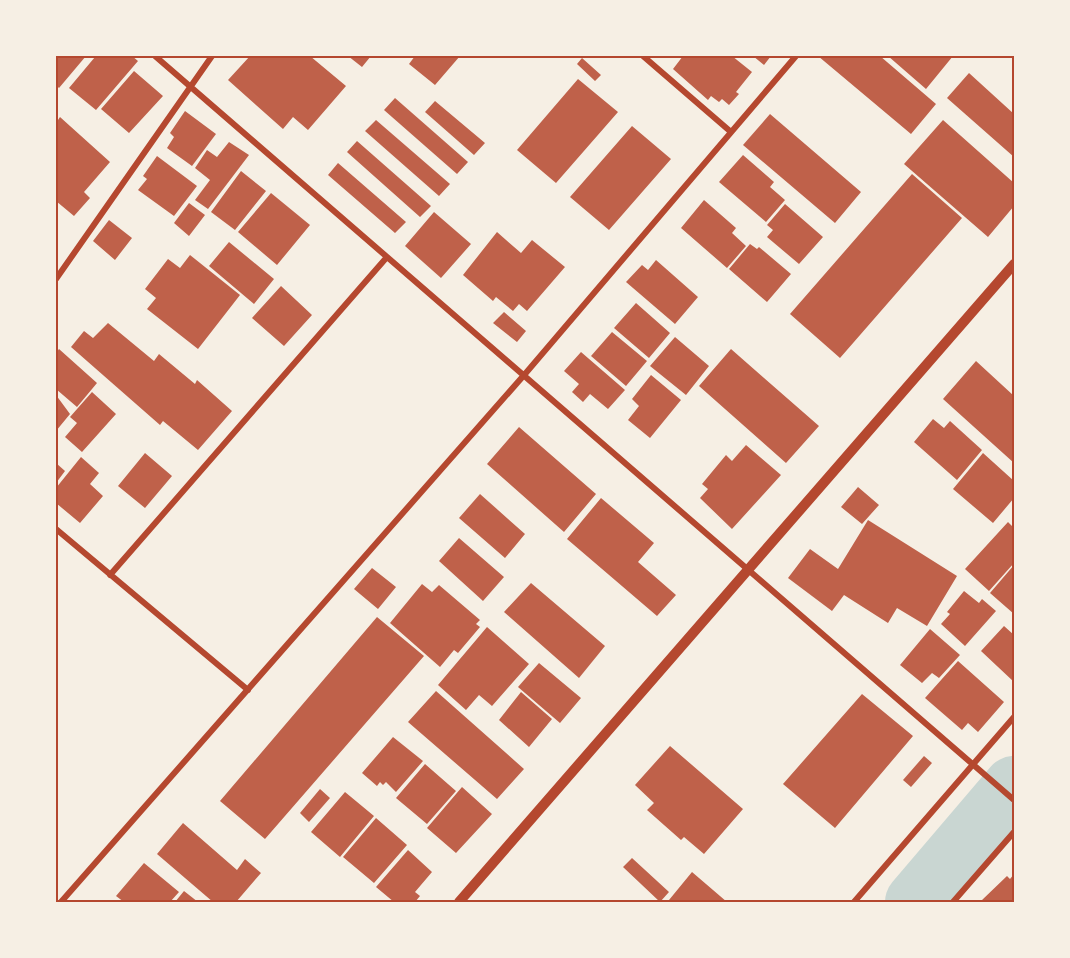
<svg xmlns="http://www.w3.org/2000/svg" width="1070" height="958" viewBox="0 0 1070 958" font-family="Bitter,serif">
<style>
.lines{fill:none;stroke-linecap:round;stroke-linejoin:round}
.river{stroke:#c9d6d2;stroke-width:62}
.building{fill:#bf614a}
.minor{stroke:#b5482f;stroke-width:6}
.tertiary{stroke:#b5482f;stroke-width:10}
.neatline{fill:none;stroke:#b5482f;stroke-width:2}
</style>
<rect width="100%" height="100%" fill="#f6efe4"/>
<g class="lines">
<!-- river -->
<path class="river" d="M916 902 1014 787"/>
</g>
<!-- building -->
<path class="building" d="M56 56H86L59 88 56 85Z
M92 56H132L138 61 96 110 69 88 95 57Z
M250 56H297L300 58 310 56 346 86 308 130 293 117 283 129 228 80Z
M348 56H371L362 67Z
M415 56H460L435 85 409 64Z
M683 56H732L752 72 736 92 739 94 729 105 722 99 719 102 711 96 708 100 673 69Z
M753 56H771L764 65Z
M818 56H880L936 104 911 134Z
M888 56H953L926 89Z
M582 58 601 75 595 81 577 64Z
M134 71 163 96 129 133 101 109Z
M969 73 1014 114V157L947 98Z
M578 79 618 112 556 183 517 150Z
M395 98 468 162 457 174 384 110Z
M435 101 485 143 474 155 425 112Z
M185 111 216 134 192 166 167 148 174 137 170 133Z
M770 114 861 192 835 223 743 145Z
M60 117 110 162 84 192 90 198 74 216 56 201V123Z
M376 120 450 184 439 196 365 131Z
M943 120 1014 183V206L988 237 904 164Z
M632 126 671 159 609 230 570 197Z
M357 141 431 206 420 217 347 152Z
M229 142 249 155 208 209 195 200 210 180 195 168 207 150 217 157Z
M743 155 774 182 770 187 785 200 766 222 719 182Z
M157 156 197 186 174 216 138 190 147 179 143 176Z
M338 163 406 222 395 233 328 175Z
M241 171 266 191 235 230 211 212Z
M912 174 962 218 840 358 790 314Z
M271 193 310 225 277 265 238 232Z
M704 200 736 228 732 233 746 246 727 268 681 228Z
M189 203 205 215 189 236 174 223Z
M785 204 823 237 799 264 767 237 773 230 767 225Z
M434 212 471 244 441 278 405 246Z
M109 220 132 238 115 260 93 241Z
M497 232 521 253 532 240 565 267 527 311 519 304 513 311 496 297 493 301 463 275Z
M229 242 274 279 254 304 209 266Z
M750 244 757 249 759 247 791 274 767 302 729 269Z
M190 255 240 295 198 349 147 309 156 298 145 289 168 259 180 268Z
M656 260 698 297 675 324 626 282 642 265 648 270Z
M281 286 312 315 284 346 252 318Z
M636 303 670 333 649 358 614 328Z
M504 312 526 331 517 342 493 323Z
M108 323 154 361 159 354 195 384 197 380 232 411 198 450 163 421 160 425 71 347 84 331 93 338Z
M612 332 647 361 626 386 591 356Z
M675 337 709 366 686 395 650 366Z
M59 349 97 383 77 407 56 389V353Z
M731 349 819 426 786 463 699 386Z
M581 352 625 390 608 409 590 394 583 402 572 392 579 384 564 371Z
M976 361 1014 396V463L943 399Z
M651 375 681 400 650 438 628 420 639 406 632 399Z
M92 392 116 414 82 452 65 437 77 423 70 417Z
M56 395 70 414 56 431Z
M933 419 944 428 950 421 982 450 957 480 914 442Z
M519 427 596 494 564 532 487 464Z
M746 445 781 475 732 529 700 498 708 489 702 484 726 455 732 461Z
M145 453 172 476 145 508 118 486Z
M983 453 1014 481V498L993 523 953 489Z
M81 457 99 473 90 484 103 496 80 523 56 503V488Z
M56 463 65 471 56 483Z
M858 487 879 505 862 524 841 507Z
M480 494 525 534 505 558 459 518Z
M601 498 654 543 638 562 676 595 657 616 567 539Z
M868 520 957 576 927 626 897 608 888 623 844 595 832 611 788 578 810 549 838 569Z
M1008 522 1014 528V563L989 591 965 569Z
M459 538 504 577 483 601 439 561Z
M1014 565V614L990 593Z
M372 568 396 587 378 609 354 589Z
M531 583 605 646 579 678 504 612Z
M422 584 432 592 439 585 480 620 476 624 480 627 458 653 454 650 440 667 390 623Z
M964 591 979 603 982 599 996 611 965 646 941 624 950 614 947 612Z
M377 617 424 656 265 839 220 801Z
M1004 626 1014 635V682L981 651Z
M487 627 529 664 492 706 479 695 466 710 438 685Z
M930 629 960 655 939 678 932 673 922 683 900 665Z
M958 661 1004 702 978 732 968 723 962 730 925 698Z
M539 663 581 698 560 723 518 687Z
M436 691 524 769 497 799 408 722Z
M521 692 552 719 529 747 499 720Z
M862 694 913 736 835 828 783 784Z
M393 737 423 761 396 792 386 782 383 785 380 782 377 786 362 773Z
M670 746 743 809 704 854 684 837 681 840 647 810 654 803 635 785Z
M924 756 932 763 911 787 903 780Z
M425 764 456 791 427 824 396 798Z
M462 787 492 814 456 853 427 828Z
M320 789 330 798 309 822 300 813Z
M345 792 374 816 340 857 311 832Z
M376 818 407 845 374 883 343 857Z
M183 823 237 870 245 859 261 873 236 902H213L157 854Z
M408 850 432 872 415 892 420 896 415 902H394L376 887Z
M632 858 669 892 660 902 623 867Z
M144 863 179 892 170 902H124L116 896Z
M692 872 727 902H672L669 900Z
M1014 874V902L982 900 1007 876 1010 879Z
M184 891 198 902H175Z"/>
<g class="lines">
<!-- minor -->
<path class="minor" d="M155 56 1014 800
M643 56 731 132
M56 279 212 56
M56 529 248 690
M110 575 387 257
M61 902 525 374 796 56
M854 902 1014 717
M953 902 1014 832"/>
<!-- tertiary -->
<path class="tertiary" d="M459 902 1014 264"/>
</g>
<!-- border -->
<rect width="1070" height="958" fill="none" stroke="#f6efe4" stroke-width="114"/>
<rect x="57" y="57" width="956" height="844" class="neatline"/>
</svg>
